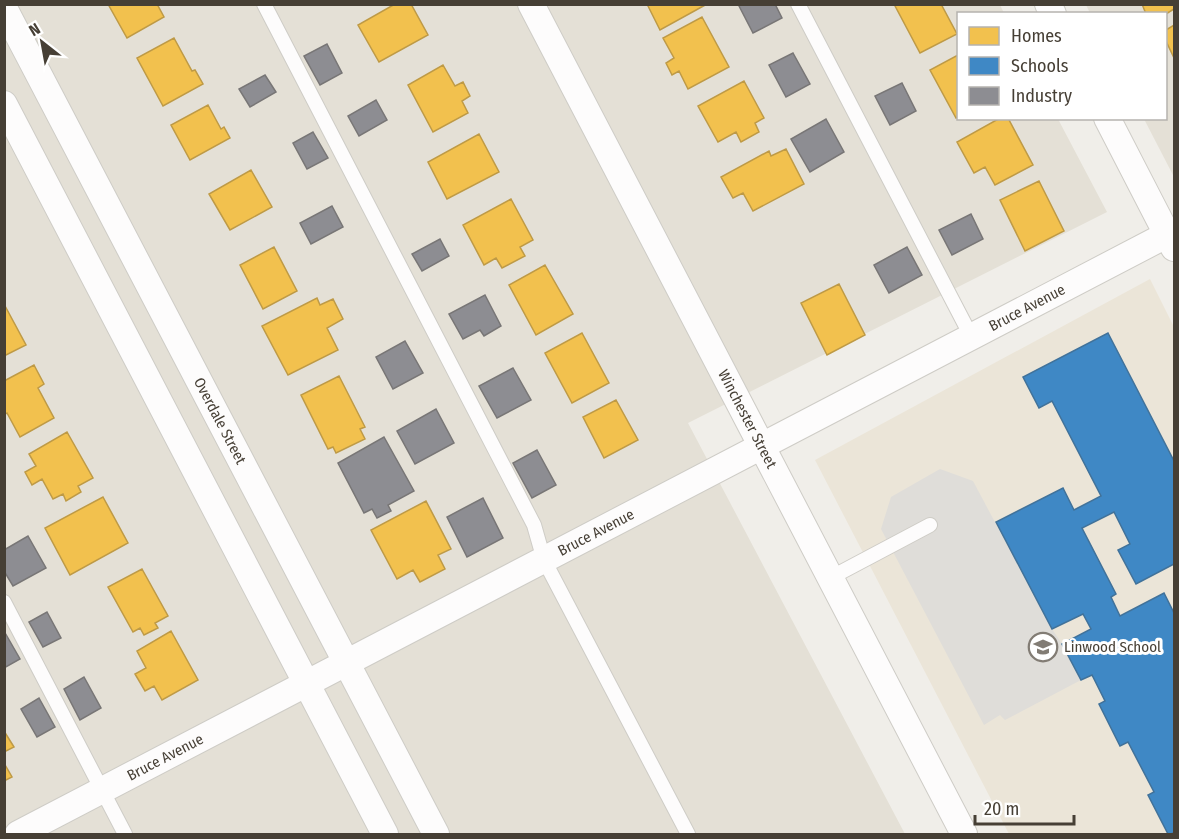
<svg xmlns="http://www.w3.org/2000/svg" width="1179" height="839" viewBox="0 0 1179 839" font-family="'Fira Sans Condensed',sans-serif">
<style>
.residential{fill:#e4e0d6}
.education{fill:#ebe5d8}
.parking{fill:#dfddd9}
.homes{fill:#f2c14e;stroke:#be9a46;stroke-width:1.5}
.schools{fill:#3f88c5;stroke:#41729a;stroke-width:1.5}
.industry{fill:#8d8d92;stroke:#787676;stroke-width:1.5}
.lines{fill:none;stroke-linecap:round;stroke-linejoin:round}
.lane-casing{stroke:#ceccc6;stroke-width:16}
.street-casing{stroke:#ceccc6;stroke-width:28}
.lane{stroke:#fdfcfc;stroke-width:14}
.street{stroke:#fdfcfc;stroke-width:26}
.labels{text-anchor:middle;stroke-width:6;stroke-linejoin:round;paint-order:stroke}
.street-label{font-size:15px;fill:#463f35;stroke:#fff}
.poi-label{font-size:15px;fill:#463f35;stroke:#fff;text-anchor:start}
</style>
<rect width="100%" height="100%" fill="#f0eee9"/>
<!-- residential -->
<path class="residential" d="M5 5H1000L1004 13 958 14V118L1058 119 1107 212 688 423 905 834H5Z
M1086 5H1174V177L1144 119 1166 118V14L1090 13Z"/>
<!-- education -->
<path class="education" d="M1150 279 1174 327V834H1009L815 460Z"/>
<!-- parking -->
<path class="parking" d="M940 469 973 481 1052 629 1062 644 1081 680 1005 720 1000 715 984 725 881 529 891 497Z"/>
<!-- homes -->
<path class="homes" d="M108 4H157L164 17 127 38Z
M395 4H411L428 35 379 62 358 25Z
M647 4H707L660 30Z
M894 4H941L957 34 920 53Z
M1142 4H1174V9L1166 14H1146Z
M702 17 729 67 688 89 679 71 672 75 666 63 674 58 663 38Z
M1174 25V58L1166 41V30Z
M174 38 192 71 195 70 203 84 163 106 137 58Z
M958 55V117L956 118 930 70Z
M443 65 455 86 463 82 470 96 462 101 468 113 433 132 408 85Z
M744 81 764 118 755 123 759 132 741 142 736 132 718 142 698 106Z
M208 105 221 129 224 127 230 138 190 160 171 125Z
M1000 118H1008L1033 165 995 185 985 167 974 173 957 142Z
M479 134 499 172 447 199 428 162Z
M786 149 804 184 753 211 743 193 733 198 721 177 769 151 771 156Z
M251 170 272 207 230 230 209 194Z
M1039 181 1064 231 1025 251 1000 200Z
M511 199 533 240 520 247 525 256 502 268 496 258 484 265 463 225Z
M274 247 297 291 263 309 240 265Z
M545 265 573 314 536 335 509 285Z
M839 284 865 335 827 355 801 303Z
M317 298 320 305 333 299 343 319 327 328 338 350 288 375 262 326Z
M4 304 26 345 4 356Z
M582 333 609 383 572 403 545 353Z
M34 365 44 384 38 388 54 418 20 437 7 413 4 415V381Z
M339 376 365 427 360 429 365 439 336 453 333 447 328 449 301 395Z
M616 400 638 440 604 458 583 417Z
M67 432 93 478 78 486 81 492 66 501 63 494 53 499 42 479 32 485 25 472 36 466 29 454Z
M103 497 128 543 70 575 45 528Z
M426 501 451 549 438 555 445 569 420 582 413 570 397 579 371 530Z
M142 569 168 616 155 623 158 628 144 635 140 628 133 632 108 587Z
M171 631 198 680 162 700 154 686 145 691 135 674 146 668 137 651Z
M4 731 14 747 4 752Z
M4 763 12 777 4 781Z"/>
<!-- schools -->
<path class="schools" d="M1108 333 1174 461V564L1136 584 1118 550 1130 544 1114 512 1082 528 1116 594 1111 597 1120 616 1164 593 1174 613V832L1171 834H1168L1148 795 1154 792 1128 742 1120 746 1099 704 1105 701 1092 675 1081 680 1062 644 1091 629 1083 614 1052 629 996 522 1063 488 1074 510 1101 496 1052 401 1039 408 1023 377Z"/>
<!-- industry -->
<path class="industry" d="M738 4H775L782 18 753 33Z
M327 44 342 73 320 85 304 56Z
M793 53 810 84 786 97 769 65Z
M265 75 276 92 250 107 239 89Z
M902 83 916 111 890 125 875 96Z
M376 100 387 120 359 136 348 116Z
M826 119 844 152 810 172 791 139Z
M313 132 328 158 307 169 293 143Z
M332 206 343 227 311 244 300 223Z
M971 214 983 239 952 255 939 230Z
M440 239 449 256 422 271 412 254Z
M907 247 922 275 889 293 874 265Z
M485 295 501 326 484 336 480 330 463 339 449 314Z
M405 341 423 373 393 389 376 357Z
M513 368 531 400 497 418 479 386Z
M436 409 454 443 415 464 397 431Z
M384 437 414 491 388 505 391 511 377 518 372 509 364 513 338 463Z
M537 450 556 485 532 498 513 463Z
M483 498 503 538 467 557 447 517Z
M28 536 46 568 13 586 4 571V550Z
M47 612 61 638 43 647 29 622Z
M4 631 20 659 4 668Z
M84 677 101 708 80 720 64 689Z
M39 698 55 727 37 737 21 709Z"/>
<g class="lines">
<!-- lane casing -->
<g class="lane-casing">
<path id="lane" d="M264 4 534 525 544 560 688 834
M798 4 971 336
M830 578 930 525
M4 602 125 834"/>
</g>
<!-- street casing -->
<g class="street-casing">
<g id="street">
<path id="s1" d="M531 4 964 834"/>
<path d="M1048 4 1053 14"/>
<path id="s2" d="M4 8 436 834"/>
<path d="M4 104 385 834"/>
<path d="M1107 118 1174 248"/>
<path id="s3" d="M18 834 1174 231"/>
</g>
</g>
<!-- lane -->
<use href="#lane" class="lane"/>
<!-- street -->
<use href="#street" class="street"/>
</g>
<!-- icons -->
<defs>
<g id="school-ring" transform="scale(1.5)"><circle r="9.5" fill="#fff" stroke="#827c74" stroke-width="1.5"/><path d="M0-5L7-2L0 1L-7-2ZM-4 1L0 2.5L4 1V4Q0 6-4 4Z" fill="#827c74"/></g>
</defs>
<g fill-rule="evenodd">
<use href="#school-ring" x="1043" y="647"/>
</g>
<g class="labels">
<!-- street labels -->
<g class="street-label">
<text dy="5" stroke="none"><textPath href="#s3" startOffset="1138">Bruce Avenue</textPath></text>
<text dy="5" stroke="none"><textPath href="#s1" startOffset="468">Winchester Street</textPath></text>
<text dy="5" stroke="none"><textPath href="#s2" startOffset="466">Overdale Street</textPath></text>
<text dy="5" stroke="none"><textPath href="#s3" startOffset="652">Bruce Avenue</textPath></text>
<text dy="5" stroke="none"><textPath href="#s3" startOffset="166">Bruce Avenue</textPath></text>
</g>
<!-- poi labels -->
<g class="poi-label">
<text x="1064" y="652">Linwood School</text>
</g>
</g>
<!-- border -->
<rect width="1179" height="839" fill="none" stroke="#463f35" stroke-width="12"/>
<!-- legend -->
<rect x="957" y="12" width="210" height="108" fill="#ffffff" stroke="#b5b2ae" stroke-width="1.5"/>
<rect x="969" y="27" width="30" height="18" fill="#f2c14e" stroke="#b5b2ae" stroke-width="1.5"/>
<text x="1011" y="42" font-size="18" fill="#463f35">Homes</text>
<rect x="969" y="57" width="30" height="18" fill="#3f88c5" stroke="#b5b2ae" stroke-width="1.5"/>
<text x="1011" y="72" font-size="18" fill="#463f35">Schools</text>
<rect x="969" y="87" width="30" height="18" fill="#8d8d92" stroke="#b5b2ae" stroke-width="1.5"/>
<text x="1011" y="102" font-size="18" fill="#463f35">Industry</text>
<!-- north arrow -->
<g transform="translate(42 42) rotate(329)" stroke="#ffffff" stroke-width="4.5" paint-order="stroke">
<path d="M0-4.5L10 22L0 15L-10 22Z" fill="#463f35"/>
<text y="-9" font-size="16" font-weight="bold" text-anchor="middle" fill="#463f35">N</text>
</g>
<!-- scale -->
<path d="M975 815v9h99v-9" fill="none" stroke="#463f35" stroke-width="3"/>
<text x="984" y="815" font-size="18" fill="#463f35" stroke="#ffffff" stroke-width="4.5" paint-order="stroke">20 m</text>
</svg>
